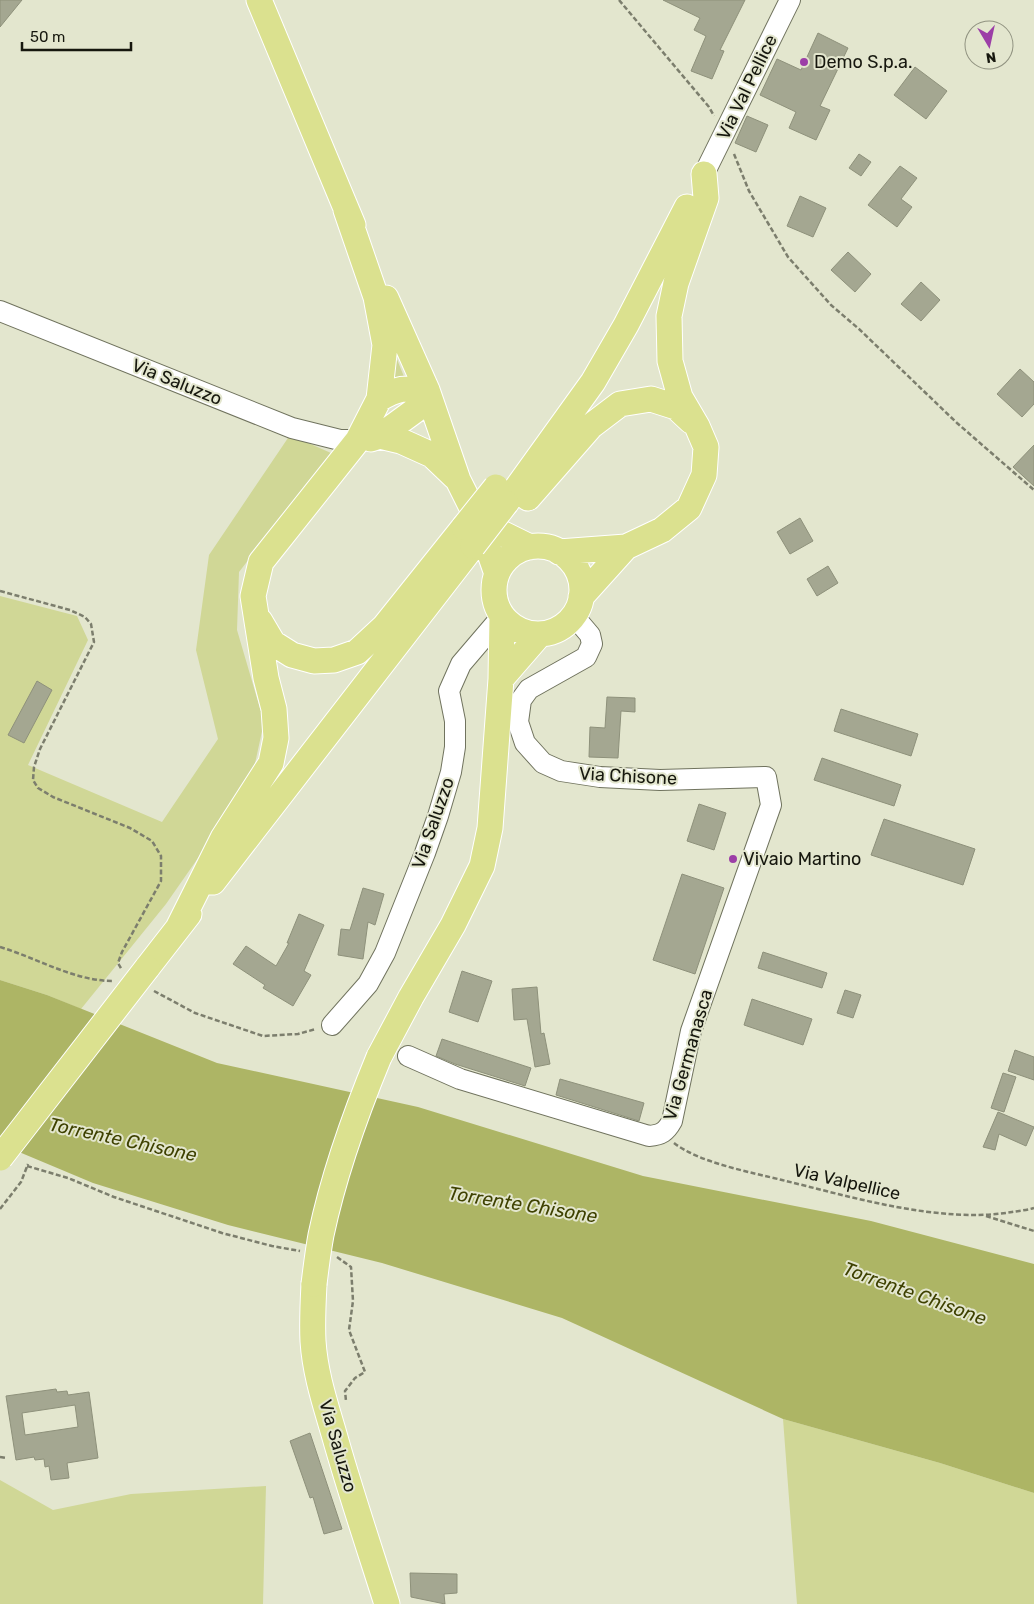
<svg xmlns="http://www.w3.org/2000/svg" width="1034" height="1604" viewBox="0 0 1034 1604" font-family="Rubik,sans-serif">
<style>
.green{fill:#d0d796}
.water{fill:#adb565}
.building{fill:#a4a791;stroke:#8e917b;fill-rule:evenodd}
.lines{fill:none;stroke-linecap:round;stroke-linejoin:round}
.minor-casing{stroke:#70735e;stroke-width:22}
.major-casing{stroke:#fff;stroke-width:27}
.path{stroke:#7c7e6d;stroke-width:2.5;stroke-dasharray:5 2.5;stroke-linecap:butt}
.minor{stroke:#fff;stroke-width:20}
.major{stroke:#dbe18f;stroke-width:25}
.major-bridge-casing{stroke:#fff;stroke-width:27;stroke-linecap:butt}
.major-bridge{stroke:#dbe18f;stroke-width:25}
.poi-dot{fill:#9c3ea7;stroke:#e3e6ce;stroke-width:2}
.labels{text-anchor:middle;stroke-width:4;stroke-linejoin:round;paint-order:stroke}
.poi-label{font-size:18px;fill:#16170e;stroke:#e3e6ce;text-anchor:start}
.street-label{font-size:18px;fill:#16170e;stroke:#e3e6ce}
.water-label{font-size:19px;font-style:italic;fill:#3e4100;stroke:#e3e6ce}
</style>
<rect width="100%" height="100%" fill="#e3e6ce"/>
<!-- green -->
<path class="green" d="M396 357 407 384 385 390Z
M290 435 331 453 239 572 237 630 264 722 251 782 166 904 81 1009 47 995 0 980V596L77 616 88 640 28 765 162 822 218 739 196 650 209 555Z
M783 1419 940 1463 1034 1493V1604H797Z
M0 1480 53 1510 131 1494 266 1486 263 1604H0Z"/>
<!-- water -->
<path class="water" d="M0 980 47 995 217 1063 418 1107 643 1176 871 1221 1034 1264V1493L940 1463 783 1419 562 1318 382 1263 228 1225 93 1183 0 1144Z"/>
<!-- building -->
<path class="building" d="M0 0H22L0 27Z
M663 0H745L720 50 724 51 712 79 691 71 706 36 694 30 700 18Z
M818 33 848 48 820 106 830 110 816 140 789 128 796 112 760 95 777 59 801 70Z
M915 67 947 91 926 119 894 95Z
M747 116 768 125 756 152 735 143Z
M859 154 871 162 861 176 849 168Z
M900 166 917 178 901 199 912 207 897 227 868 205Z
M800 196 826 208 813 237 787 226Z
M848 252 871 274 855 292 831 270Z
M921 282 940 300 921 321 901 304Z
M1020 369 1034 382V404L1022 417 997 394Z
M1034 445V486L1013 467Z
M800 518 813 541 790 554 777 532Z
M828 566 838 583 817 596 807 579Z
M37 681 52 690 24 743 8 735Z
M607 697 635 698V712L621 711 618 758 589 757 590 727 605 728Z
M841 709 918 734 911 756 834 731Z
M822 758 901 785 894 806 814 780Z
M699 804 726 813 714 850 687 841Z
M884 819 975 849 963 885 871 855Z
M682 874 724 888 695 974 653 960Z
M363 888 384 894 375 925 368 922 363 959 338 955 341 929 350 930Z
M299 914 324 925 304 971 311 975 293 1006 263 988 265 985 233 964 246 946 276 966 289 943H287Z
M763 952 827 973 822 988 758 968Z
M462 971 492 981 478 1022 449 1012Z
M537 987 541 1034 544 1033 550 1064 535 1067 527 1019 514 1020 512 989Z
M845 990 861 995 853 1018 837 1013Z
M752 999 812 1019 803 1045 744 1025Z
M442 1039 531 1068 525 1086 455 1064 436 1056Z
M1015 1050 1034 1057V1080L1008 1071Z
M1003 1073 1016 1077 1004 1112 991 1108Z
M560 1079 644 1103 639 1121 556 1095Z
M998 1112 1034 1127 1026 1146 999 1134 995 1150 983 1147Z
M56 1389 57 1392 67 1391 68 1395 89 1392 98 1458 67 1463 69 1478 51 1480 49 1466 45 1467 44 1459 35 1460 34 1457 16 1460 6 1396ZM75 1405 78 1427 25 1435 22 1413Z
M310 1433 342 1529 324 1534 313 1497 310 1498 290 1441Z
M410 1573 457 1574V1593L444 1594 445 1604 411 1597Z"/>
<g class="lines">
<!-- minor casing -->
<g class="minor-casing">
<path id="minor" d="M704 174 790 0
M0 311 292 428 340 440H358
M332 1025 368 984 385 953 425 853 438 816 451 772 455 747V721L449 691 461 664 502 616
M408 1056 460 1079 649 1136C661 1135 666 1132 672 1121L691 1031 771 805 766 777 660 780 600 777 561 771 543 763 525 743 518 722 521 700 529 689 586 657 592 644 590 635 573 615"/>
</g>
<!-- major casing -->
<g class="major-casing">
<path id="major" d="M259 0 353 225
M386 298 427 390 458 480 479 522 497 574
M379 399C399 387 405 388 427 390
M380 436 401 441 432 455 455 477
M371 439 380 436 417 409 427 390
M528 498 591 426 620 404 651 399 676 407 691 421
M506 503 593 382 626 325 687 207
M479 522 530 547
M494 590a44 44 0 1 1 88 0a44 44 0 1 1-88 0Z
M559 552 626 547 662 530 689 508 704 475 706 447 697 426 680 397 670 361 669 316 676 283 706 198 704 174
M581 597 626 547
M260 621 273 643 292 655 314 661 334 660 357 652 384 627 464 527
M501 679 540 634
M213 882 473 546
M178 928 223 838 271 763 276 738 274 709 266 678 253 596 261 562 358 440 379 399 385 345 376 297 346 210
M147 968 189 914
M379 1057 411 997 453 925 482 866 490 828 501 679 502 616
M314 1284C313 1303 312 1322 313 1341 315 1373 325 1403 334 1434 350 1491 369 1547 387 1604"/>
</g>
<!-- path -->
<path class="path" d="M619 0 709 107 714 116
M734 154 749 191 788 257 831 305 859 329 957 423 1034 490
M0 591 70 610 85 617 91 624 94 642 40 749 34 767 33 780 38 788 53 797 130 828 152 841 161 856V881L122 952 118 963 122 970
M0 947C37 958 74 981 113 981
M154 991 195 1013 263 1036 298 1034 316 1029
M674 1143C700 1163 750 1172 782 1180 852 1197 940 1224 1012 1212 1019 1211 1027 1210 1034 1208
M27 1166 68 1178 114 1197 222 1233 272 1246 300 1251
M0 1209 21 1182 28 1164
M986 1216 1034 1231
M337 1257 351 1267 353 1301 349 1330 365 1372 355 1378 345 1391 346 1401
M0 1457 7 1458"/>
<!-- minor -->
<use href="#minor" class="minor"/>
<!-- major -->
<use href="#major" class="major"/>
<!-- major-bridge casing -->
<g class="major-bridge-casing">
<path id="major-bridge" d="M464 527 496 487
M473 546 506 503
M0 1158 147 968
M314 1284C316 1268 318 1251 321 1235 334 1173 355 1115 379 1057"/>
</g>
<!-- major-bridge -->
<use href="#major-bridge" class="major-bridge"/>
</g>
<!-- markers -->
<g class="poi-dot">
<circle cx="804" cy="62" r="5"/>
<circle cx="733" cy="859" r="5"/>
</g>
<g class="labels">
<!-- poi labels -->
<g class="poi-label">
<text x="814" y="68">Demo S.p.a.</text>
<text x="743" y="865">Vivaio Martino</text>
</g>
<!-- street labels -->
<g class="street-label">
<text transform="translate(747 87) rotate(-64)" y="6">Via Val Pellice</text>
<text transform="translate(177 382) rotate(22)" y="6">Via Saluzzo</text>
<text transform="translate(628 776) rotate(3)" y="6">Via Chisone</text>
<text transform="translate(433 823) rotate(-71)" y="6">Via Saluzzo</text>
<text transform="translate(688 1055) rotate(-74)" y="6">Via Germanasca</text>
<text transform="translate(847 1182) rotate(13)" y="6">Via Valpellice</text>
<text transform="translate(338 1446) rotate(74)" y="6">Via Saluzzo</text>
</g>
<!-- water labels -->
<g class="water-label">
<text transform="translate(123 1139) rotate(12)" y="7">Torrente Chisone</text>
<text transform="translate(523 1204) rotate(9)" y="7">Torrente Chisone</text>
<text transform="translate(915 1293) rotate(20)" y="7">Torrente Chisone</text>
</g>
</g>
<!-- north arrow -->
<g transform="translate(989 45) rotate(171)"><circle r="24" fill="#e3e6ce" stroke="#919381"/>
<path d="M0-4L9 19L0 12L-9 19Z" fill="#9c3ea7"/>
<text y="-8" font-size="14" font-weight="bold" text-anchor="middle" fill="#16170e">N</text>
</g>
<!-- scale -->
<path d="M22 42v8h109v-8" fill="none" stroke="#16170e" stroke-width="2.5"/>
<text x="30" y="42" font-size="15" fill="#16170e" stroke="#e3e6ce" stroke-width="4" paint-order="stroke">50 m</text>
</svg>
